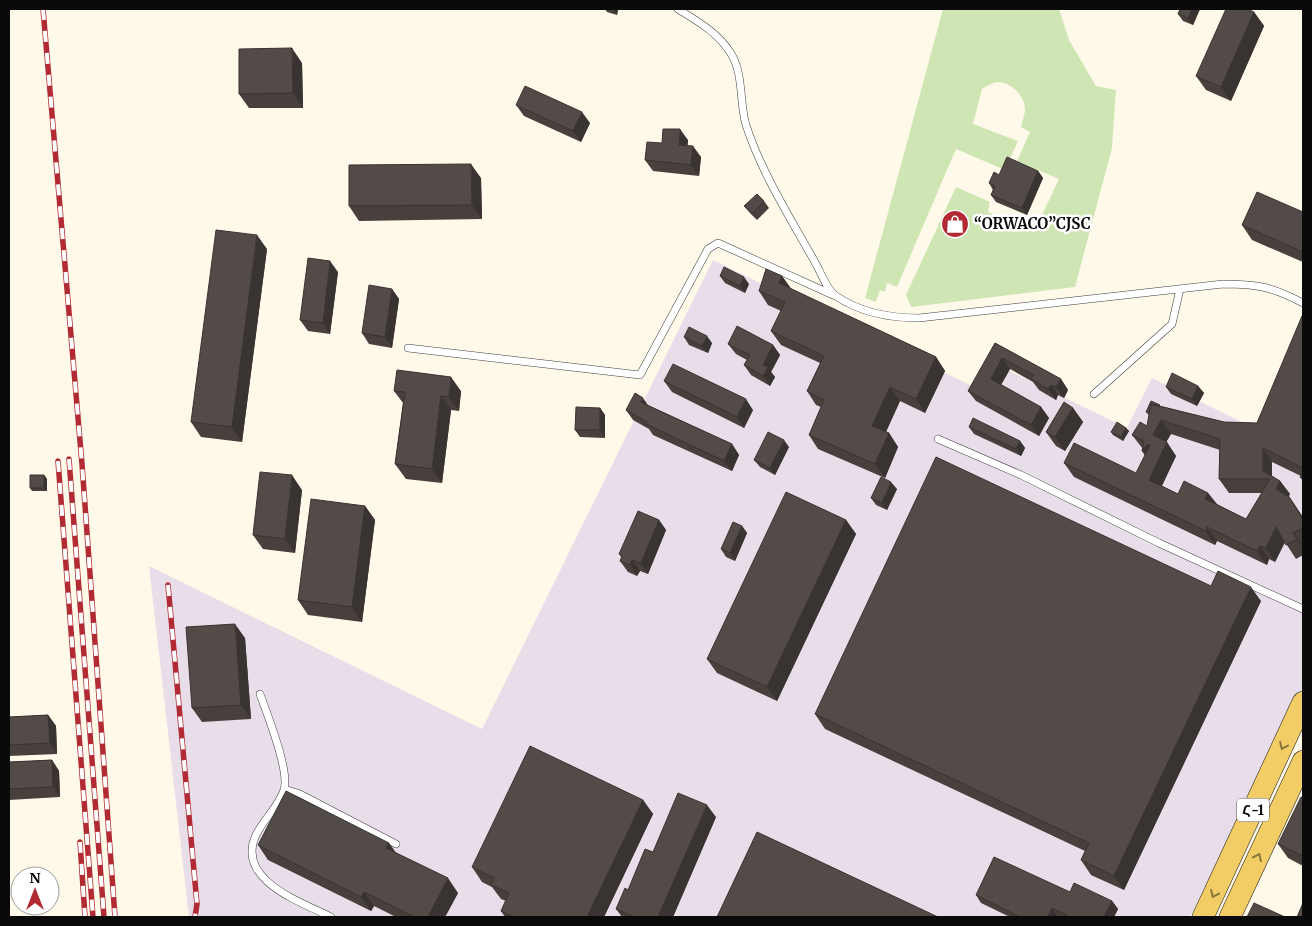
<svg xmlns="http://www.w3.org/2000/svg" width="1312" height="926" viewBox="0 0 1312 926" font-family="Merriweather,'Noto Sans Armenian',serif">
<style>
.industrial{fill:#e8dee9}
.green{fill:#cfe6b4}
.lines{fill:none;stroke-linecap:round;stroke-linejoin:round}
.service-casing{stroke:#3d3d3d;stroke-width:8}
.primary-casing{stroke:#1b1b1b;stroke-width:22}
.service{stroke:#fff;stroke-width:7}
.primary{stroke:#f2cc64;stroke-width:21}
.rail-casing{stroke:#b22a33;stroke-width:5.5}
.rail{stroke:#fff;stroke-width:4;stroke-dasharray:11;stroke-linecap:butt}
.wall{fill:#47403d;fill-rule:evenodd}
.shaded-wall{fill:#393432}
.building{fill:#524b47;stroke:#393432;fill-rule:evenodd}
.oneway{stroke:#8a753c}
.labels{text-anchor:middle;stroke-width:5;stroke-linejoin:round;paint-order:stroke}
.shield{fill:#fff;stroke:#545454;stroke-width:1}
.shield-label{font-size:14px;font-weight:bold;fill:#0a0a0a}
.poi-label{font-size:15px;font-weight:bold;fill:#0a0a0a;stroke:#fff;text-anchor:start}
</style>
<rect width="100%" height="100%" fill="#fef9e8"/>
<!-- industrial -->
<path class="industrial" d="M713 260 980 390 993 363 1127 428 1152 378 1303 452V687L1190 917H189L149 566 482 729Z"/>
<!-- green -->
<path class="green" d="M943 9H1059L1069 40 1096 86 1116 90 1112 148 1075 287 911 307 906 295 956 187 990 202 988 212 1034 232 1059 179 1017 161 1030 132 1021 127C1022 122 1024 116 1025 111 1026 97 1012 82 997 82 992 83 987 86 982 89L973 124 1018 141 1005 170 956 149 897 287 887 283 885 292 880 290 876 302 865 298Z"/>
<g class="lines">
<!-- service casing -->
<g class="service-casing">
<path id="service" d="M678 9C697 21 717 32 730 52 744 73 739 101 746 125 762 174 791 219 816 264 821 273 827 290 836 296 861 313 889 318 919 318L1223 284C1259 284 1272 287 1303 303
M408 348 640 375 708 249 718 243 833 295
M1094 394 1172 324 1180 289
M938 439 1021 475 1159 543 1303 609
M260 694C267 714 290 771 284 790 279 806 263 820 256 835 235 880 301 902 331 917
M284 789 300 794 396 844"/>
</g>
<!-- primary casing -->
<g class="primary-casing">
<path id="primary" d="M1203 917 1303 702
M1230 917 1303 761"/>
</g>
<!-- service -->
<use href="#service" class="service"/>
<!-- primary -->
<use href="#primary" class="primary"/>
<!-- rail casing -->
<g class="rail-casing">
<path id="rail" d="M43 9 82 464 115 917
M69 459 104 917
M58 461 93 917
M168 585 197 904 195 917
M80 842 85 917"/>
</g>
<!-- rail -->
<use href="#rail" class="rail"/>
</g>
<!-- wall -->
<path class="wall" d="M605 9H618L617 15 607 12Z
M1180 9H1200L1193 25 1183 21 1178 14Z
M1254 12 1264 26 1231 101 1206 90 1196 76Z
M302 63 303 108H249L239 94Z
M516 105 590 123 581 142 524 116Z
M688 140 687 146 701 157 699 176 653 171 645 160 662 143Z
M1038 171 1043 178 1027 215 996 202 991 195 993 190 989 183 999 175Z
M481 178 482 219 359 221 349 206Z
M764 201 769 208 757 220 750 213 744 206Z
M1303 212V262L1252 240 1242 225Z
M267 249 242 442 201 437 191 422Z
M338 272 330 334 308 331 300 320Z
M720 276 749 284 745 293 725 283Z
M782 276 791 289 936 357 945 371 925 413 900 401 886 432 889 433 898 447 885 478 818 449 809 435 821 407 816 405 807 391 820 363 781 345 771 331 781 311 768 305 759 291Z
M392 289 399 299 392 348 369 344 362 333Z
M1303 317V481L1300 477 1301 476 1272 462V476L1280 481 1290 494 1289 496 1303 517V555L1296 559 1285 542 1275 562 1269 559 1267 565 1217 541 1215 545 1074 477 1064 463 1136 473 1145 455 1142 451 1143 449 1132 435 1147 426 1149 415 1146 412 1160 406 1224 422 1257 423ZM1171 434 1220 450 1219 479 1229 493H1262L1246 519 1217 504 1208 493 1178 494 1162 486 1176 456 1166 442Z
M684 337 712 343 708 353 689 345Z
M995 343 1061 379 1068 390 1064 398 1058 395 1056 400 1039 390 1033 382 1010 369 1001 385 1041 407 1049 418 1039 436 976 401 968 391Z
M728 344 773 345 780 355 771 372 775 377 770 386 751 375 744 365 747 360 736 354Z
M664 381 753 410 744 428 672 392Z
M1198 386 1204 393 1197 406 1171 394 1166 387Z
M394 391H461L459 411 451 410 442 483 406 479 395 464 403 403Z
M648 405 732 444 739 455 732 471 653 435 649 429 633 420 626 410Z
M600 408 605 415V438L580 437 575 430Z
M1073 408 1083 422 1065 451 1056 446 1046 432Z
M969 427 1020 441 1025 448 1021 456 974 434Z
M1126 428 1129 431 1123 441 1113 435 1111 432Z
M789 447 775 475 760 467 754 460Z
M44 475 47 479V491H32L30 488Z
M897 489 887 510 876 505 871 498Z
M302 490 295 553 263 549 253 535Z
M365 506 375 520 362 622 308 615 298 600Z
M659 520 666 530 648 574 640 571 637 576 628 572 620 561 622 558 619 554Z
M846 520 856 534 777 701 717 673 707 659Z
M742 526 747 533 735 561 726 557 721 549Z
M1211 586 1261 601 1124 890 1091 875 1081 860 1085 851 825 729 815 714Z
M245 638 251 719 202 722 192 708Z
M48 715 56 726 57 754 9 756V717Z
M52 760 59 771 60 797 9 800V762Z
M1303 798V866L1288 858 1278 844Z
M643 800 653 814 604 917H505L501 911 506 901 501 899 492 887 482 882 472 867Z
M716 817 673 917H622L616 909 628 890 653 852Z
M389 843 395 852 458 893 445 917H396L374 906 371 911 268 860 258 845Z
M1070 892 1112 901 1118 909 1114 917H1060L1057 916V917H1010L981 903 976 895Z"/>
<!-- shaded-wall -->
<path class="shaded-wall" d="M613 9H618L617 15Z
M1192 9H1200L1193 25 1188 18Z
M1254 12 1264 26 1231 101 1221 87Z
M292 48 302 63 303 108 293 93Z
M582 112 590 123 581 142 573 131Z
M680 129 688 140 687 156 679 145Z
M693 146 701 157 699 176 691 165Z
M471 164 481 178 482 219 472 205Z
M1038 171 1043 178 1027 215 1022 208Z
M257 235 267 249 242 442 232 427Z
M330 261 338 272 330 334 323 323Z
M782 276 792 290 779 283Z
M744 277 749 284 745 293 740 286Z
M392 289 399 299 392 348 385 337Z
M707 336 712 343 708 353 702 346Z
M773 345 780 355 771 372 775 377 770 386 763 376V365Z
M9 353 10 375 9 373Z
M936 357 945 371 925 413 916 399Z
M1002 358 1010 369 998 390 991 379Z
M451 377 461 391 459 411 449 397Z
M1061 379 1068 390 1064 398 1056 387Z
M1051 385 1058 395 1056 400 1048 389Z
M1198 386 1204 393 1197 406 1192 399Z
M890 387 900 401 882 440 872 426Z
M441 396 451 410 442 483 432 469Z
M643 398 650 408 640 402Z
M746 399 753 410 744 428 737 417Z
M1041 407 1049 418 1039 436 1031 425Z
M600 408 605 415V438L600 430Z
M1073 408 1083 422 1065 451 1055 437Z
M1161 420 1171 434 1162 449 1153 435Z
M1126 428 1129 431 1123 441 1121 437Z
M889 433 898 447 885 478 875 464Z
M784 440 789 447 775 475 770 468Z
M1020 441 1025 448 1021 456 1016 449Z
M1167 442 1176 456 1158 493 1149 480Z
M732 444 739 455 732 471 724 461Z
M1148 444 1158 457 1152 465 1142 451Z
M1263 448 1272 462V483L1263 471Z
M44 475 47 479V491L44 488Z
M292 475 302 490 295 553 285 539Z
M1280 481 1290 494 1285 502 1276 489Z
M891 482 897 489 887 510 882 503Z
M1208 493 1218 506 1205 499Z
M365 506 375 520 362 622 352 607Z
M659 520 666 530 648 574 641 563Z
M846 520 856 534 777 701 767 687Z
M742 526 747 533 735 561 730 553Z
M1207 527 1217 541 1215 545 1206 531Z
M1276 527 1286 540 1275 562 1266 548Z
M1293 533 1303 546V548Z
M1260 546 1269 559 1267 565 1257 551Z
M632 560 640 571 637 576 630 565Z
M1251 587 1261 601 1124 890 1114 876Z
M235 624 245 638 251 719 241 705Z
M48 715 56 726 57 754 50 743Z
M52 760 59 771 60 797 53 787Z
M643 800 653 814 604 917H587Z
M707 805 716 817 673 917H658Z
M389 843 399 857 386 848Z
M448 878 458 893 445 917H428Z
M364 892 374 906 371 911 361 897Z
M1112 901 1118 909 1114 917H1104Z
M1052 908 1057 916V917H1048Z"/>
<!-- building -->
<path class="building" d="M1180 9H1192L1188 18 1178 14Z
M1226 9H1247L1254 12 1221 87 1196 76Z
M292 48 293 93 239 94V49Z
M525 86 582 112 573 131 516 105Z
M663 129H680L679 145 693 146 691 165 645 160 647 142 662 143Z
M1007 157 1038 171 1022 208 991 195 995 186 989 183 994 172 999 175Z
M471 164 472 205 349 206V165Z
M1257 192 1303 212V252L1242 225Z
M757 194 764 201 752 213 744 206Z
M216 230 257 235 232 427 191 422Z
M308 258 330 261 323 323 300 320Z
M724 267 744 277 740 286 720 276Z
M766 269 782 276 779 283 936 357 916 399 890 387 872 426 889 433 875 464 809 435 824 400 807 391 824 356 771 331 785 302 759 291Z
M369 285 392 289 385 337 362 333Z
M1302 316 1303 317V468L1263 448V471L1280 481 1276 489 1289 497 1303 519V528L1293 533 1297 539 1286 545 1276 527 1266 548 1260 546 1257 551 1207 527 1206 531 1064 463 1074 443 1136 473 1150 445 1148 444 1142 451 1144 441 1132 435 1140 422 1147 426 1151 404 1224 422 1257 423ZM1161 420 1220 439 1219 479H1270L1246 519 1205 499 1208 493 1184 481 1178 494 1149 480 1167 442 1153 435Z
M737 326 773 345 763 365 768 367 763 376 744 365 750 355 728 344Z
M689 327 707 336 702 346 684 337Z
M995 343 1061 379 1056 387 1051 385 1048 389 1031 379 1034 375 1002 358 991 379 1041 407 1031 425 968 391Z
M673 364 746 399 737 417 664 381Z
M397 370 451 377 449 397 441 396 432 469 395 464 405 392 394 391Z
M1172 373 1198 386 1192 399 1166 387Z
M635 393 643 398 640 402 732 444 724 461 646 424 647 422 626 410Z
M1151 401 1160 405 1159 406 1151 404 1149 413 1146 412Z
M1064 402 1073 408 1055 437 1046 432Z
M576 407 600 408V430H575Z
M973 418 1020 441 1016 449 969 427Z
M1117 422 1126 428 1121 437 1111 432Z
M768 432 784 440 770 468 754 460Z
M936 457 1211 586 1218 571 1251 587 1114 876 1081 860 1089 843 815 714Z
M260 472 292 475 285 539 253 535Z
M1303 472V479L1300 477Z
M30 475H44V488H30Z
M881 477 891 482 882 503 871 498Z
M786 492 846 520 767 687 707 659Z
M311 499 365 506 352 607 298 600Z
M638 511 659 520 641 563 632 560 630 565 620 561 622 556 619 554Z
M733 522 742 526 730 553 721 549Z
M235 624 241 705 192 708 186 627Z
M48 715 50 743 9 745V717Z
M530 746 643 800 587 917H513L501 911 509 893 491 885 494 878 472 867Z
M52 760 53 787 9 789V762Z
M286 791 389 843 386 848 448 878 428 917H415L364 892 361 897 258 845Z
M678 793 707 805 658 917H635L616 909 625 888 628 890 645 849 653 852Z
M1301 797 1303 798V856L1278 844Z
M757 832 938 917H717Z
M994 857 1070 892 1074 883 1112 901 1104 917H1066L1067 915 1052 908 1048 917H1020L976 895Z
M1254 903 1285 917H1247Z
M1303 903V917H1297Z"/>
<!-- one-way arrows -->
<defs><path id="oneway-chevron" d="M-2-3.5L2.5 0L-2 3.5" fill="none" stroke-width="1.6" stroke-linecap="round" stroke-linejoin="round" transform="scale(1.25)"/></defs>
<g class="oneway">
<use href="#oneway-chevron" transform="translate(1283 746) rotate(115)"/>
<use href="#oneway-chevron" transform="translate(1258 857) rotate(-65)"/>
<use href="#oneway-chevron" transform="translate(1214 894) rotate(115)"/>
</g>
<!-- icons -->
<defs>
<g id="shop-disc" transform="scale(1.4375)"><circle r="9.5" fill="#b22a33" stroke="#fff"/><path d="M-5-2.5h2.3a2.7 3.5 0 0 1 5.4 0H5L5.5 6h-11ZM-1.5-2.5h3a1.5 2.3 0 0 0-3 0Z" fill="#fff"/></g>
</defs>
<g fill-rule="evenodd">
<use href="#shop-disc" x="955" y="224"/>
</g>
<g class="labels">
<!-- shield labels -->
<rect class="shield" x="1237" y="798.5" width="32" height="23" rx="4"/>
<g class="shield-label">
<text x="1253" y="815">Հ-1</text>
</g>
<!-- poi labels -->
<g class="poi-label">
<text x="974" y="229">“ORWACO”CJSC</text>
</g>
</g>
<!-- border -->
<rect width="1312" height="926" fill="none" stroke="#0a0a0a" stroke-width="20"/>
<!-- north arrow -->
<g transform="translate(35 891)"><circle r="24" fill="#ffffff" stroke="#9d9d9d"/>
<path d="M0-4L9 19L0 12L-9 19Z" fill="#b22a33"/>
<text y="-8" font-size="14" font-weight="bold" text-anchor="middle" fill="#0a0a0a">N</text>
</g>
</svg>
